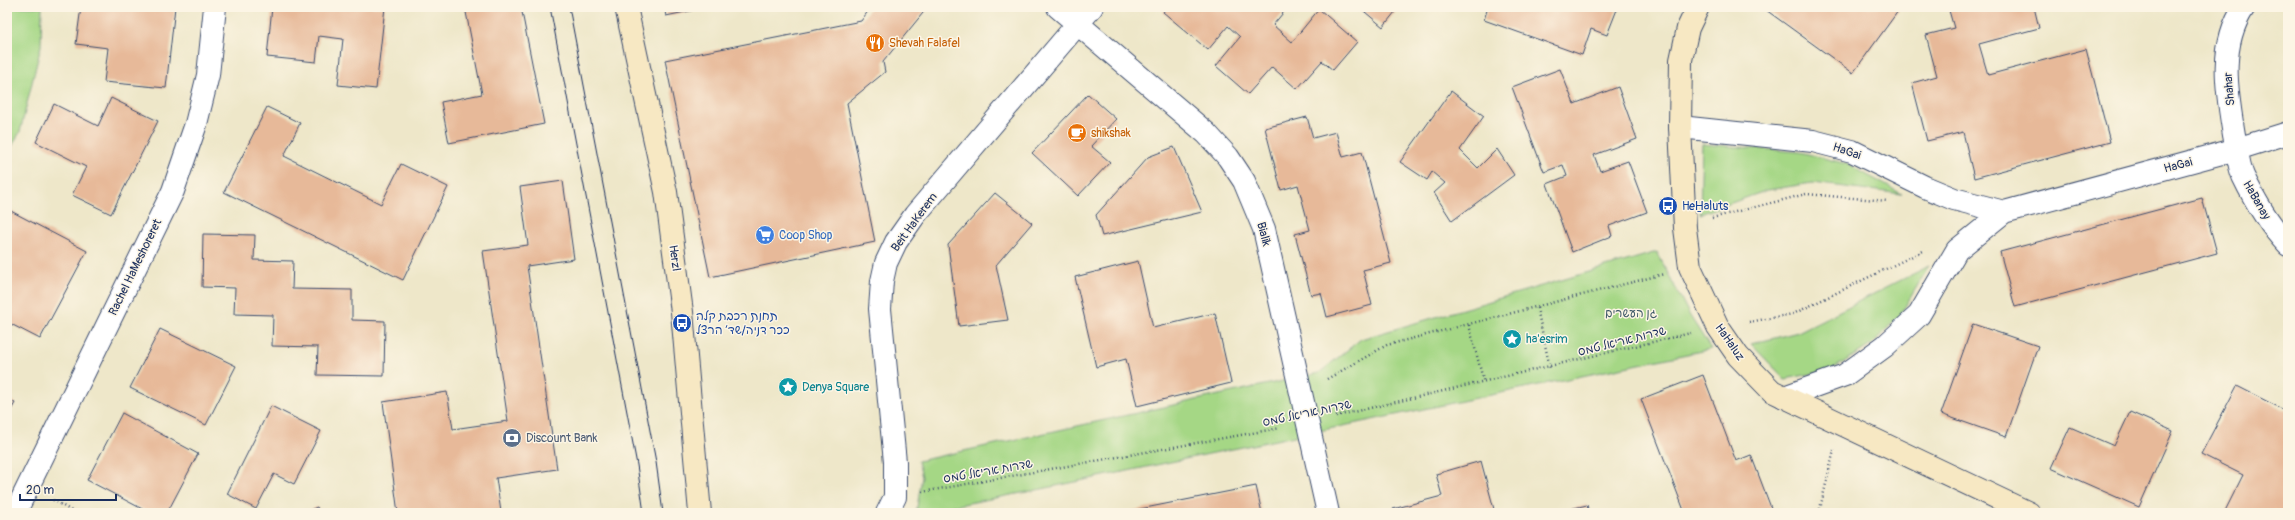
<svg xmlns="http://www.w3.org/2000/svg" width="2295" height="520" viewBox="0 0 2295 520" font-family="Pangolin,'Playpen Sans Hebrew',sans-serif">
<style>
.green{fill:#a5d785;stroke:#608372}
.building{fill:#e7b999}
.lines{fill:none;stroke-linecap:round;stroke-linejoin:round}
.street-casing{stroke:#3b4b6e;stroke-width:24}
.secondary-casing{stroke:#3b4b6e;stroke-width:24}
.path{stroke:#3b4b6e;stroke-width:2.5;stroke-dasharray:1 3;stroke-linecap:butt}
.street{stroke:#fff;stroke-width:22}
.secondary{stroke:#f7e8c3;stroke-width:22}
.tram{stroke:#1b2f5e;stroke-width:1}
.labels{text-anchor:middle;stroke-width:3;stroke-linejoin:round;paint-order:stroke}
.food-label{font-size:12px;fill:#c56008;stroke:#fcf5e5;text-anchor:start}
.street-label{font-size:12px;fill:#1b2f5e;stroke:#fcf5e5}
.transit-label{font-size:12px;fill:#164399;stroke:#fcf5e5;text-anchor:start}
.shop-label{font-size:12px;fill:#366cbe;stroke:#fcf5e5;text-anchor:start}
.park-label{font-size:12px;fill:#3e5968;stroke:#fcf5e5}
.culture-label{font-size:12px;fill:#0d838f;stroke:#fcf5e5;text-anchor:start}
.service-label{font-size:12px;fill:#4e5e75;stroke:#fcf5e5;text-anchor:start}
</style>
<rect width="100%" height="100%" fill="#fcf5e5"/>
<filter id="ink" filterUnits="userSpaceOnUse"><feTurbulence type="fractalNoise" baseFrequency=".025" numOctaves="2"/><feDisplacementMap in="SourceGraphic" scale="8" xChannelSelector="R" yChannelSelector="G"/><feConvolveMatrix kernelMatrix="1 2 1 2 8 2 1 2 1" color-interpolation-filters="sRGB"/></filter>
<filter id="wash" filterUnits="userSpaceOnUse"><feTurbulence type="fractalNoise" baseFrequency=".012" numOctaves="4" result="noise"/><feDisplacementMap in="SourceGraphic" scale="16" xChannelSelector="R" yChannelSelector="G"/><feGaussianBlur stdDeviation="0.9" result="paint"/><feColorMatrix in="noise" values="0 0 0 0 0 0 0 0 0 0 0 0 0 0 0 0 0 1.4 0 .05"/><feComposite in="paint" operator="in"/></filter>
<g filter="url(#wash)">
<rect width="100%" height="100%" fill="#eee7c9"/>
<!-- green -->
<path class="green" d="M7 7H42L41 46 20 132 7 155Z
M1702 144 1800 152 1847 164 1902 194 1812 183 1768 190 1700 214Z
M1657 252 1690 316 1711 349 1032 491 916 513 922 477 918 461 1319 373 1361 339Z
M1929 266 1900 315 1871 345 1831 370 1785 379 1751 344 1798 332Z"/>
<g id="blocks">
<!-- building -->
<path class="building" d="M81 7H175L166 88 104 82 108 48 76 44Z
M272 7H385L376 89 338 85 343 39 319 36 316 62 267 57Z
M465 7H521L544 124 449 143 441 102 482 94Z
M664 7H704V8L666 16Z
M871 7 927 8 883 62 885 72 847 103 875 242 710 277 665 60 861 21Z
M1167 7H1288L1273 25 1292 42 1319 9 1357 42 1333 70 1322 61 1297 89 1272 67 1248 94 1216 66 1240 37 1228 26 1208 50 1163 12Z
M1359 7H1399L1383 27Z
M1488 7H1618L1607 35 1591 29 1582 55 1484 20Z
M1769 7H1901L1853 73 1766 10Z
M1948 7H2034L2039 28 1979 44 1988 75 2086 49 2110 142 1974 178 1963 132 1927 141 1912 83 1937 76 1926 35 1954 28Z
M1560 69 1574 104 1618 87 1637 139 1594 155 1600 171 1628 161 1647 212 1609 226 1612 236 1572 252 1547 184 1567 176 1563 165 1544 172 1512 87Z
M1451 91 1484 116 1460 150 1478 168 1497 149 1514 175 1452 221 1434 193 1445 183 1432 172 1427 180 1400 162Z
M1088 94 1116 119 1091 146 1110 162 1078 196 1032 153Z
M111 98 158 121 111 214 72 195 86 167 36 142 54 104 98 126Z
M267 107 300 123 284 156 381 204 401 164 448 187 403 280 224 192Z
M1307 117 1313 138 1336 132 1343 157 1362 152 1391 263 1363 270 1372 305 1327 317 1321 293 1311 295 1295 234 1310 230 1298 185 1281 190 1265 128Z
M1174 147 1202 212 1102 236 1096 215 1148 157Z
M563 181 574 259 527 266 557 469 496 478 501 512 398 513 383 402 447 392 453 429 508 421 483 251 528 245 520 187Z
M995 193 1032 223 996 265 1008 320 959 326 948 245Z
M2202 198 2217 253 2015 307 2000 252Z
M7 209 87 251 40 339 7 322Z
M203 234 255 235 254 260 293 261 292 289 352 290V320L385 321 384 376 317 375 318 347 272 346 273 315 234 314 235 288 202 287Z
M1138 261 1153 328 1215 313 1231 383 1137 406 1126 359 1096 367 1075 277Z
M1973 324 2038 346 2006 437 1941 414Z
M160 329 236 366 206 425 130 388Z
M1703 375 1736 461 1751 455 1773 513H1685L1641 399Z
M2237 386 2288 412V513H2224L2243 475 2201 454Z
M7 398 15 403 7 417Z
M271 406 321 431 294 484 274 474 256 509 227 494Z
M2130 412 2173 431 2139 507 2051 468 2070 427 2114 446Z
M122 413 198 454 167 513H150L87 480Z
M1481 461 1495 513H1394L1393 509 1442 496 1436 474Z
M1256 486 1262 513H1125V512Z
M1587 505 1589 513H1557V512Z
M317 507 320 513H303Z"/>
</g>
</g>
<g filter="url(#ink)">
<use href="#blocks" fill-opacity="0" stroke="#3b4b6e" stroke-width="1"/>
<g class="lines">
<!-- street casing -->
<g class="street-casing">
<path id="street" d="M1058 7 1206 133 1228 157 1244 181 1264 229 1328 513
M2244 7C2218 46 2227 92 2234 135 2237 148 2238 164 2243 176 2255 201 2269 225 2288 245
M1680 127 1813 141 1852 151 1925 187 1954 199 2004 212 1957 250 1919 315 1885 346 1845 375 1784 397
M2004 212 2237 149 2288 133
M15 513 173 191 196 124 208 75 215 7
M887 513 895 497V462L880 309 882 281 886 263 896 242 915 215 1092 7"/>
</g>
<!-- secondary casing -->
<g class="secondary-casing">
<path id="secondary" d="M626 7 666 192 682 312 700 513
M1698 7 1688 28 1681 60 1680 127 1685 228 1690 267 1718 327 1738 356 1772 391 2029 513"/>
</g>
<!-- path -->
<path class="path" d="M1712 218 1806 194 1888 201
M1537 308 1550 368
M1749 322 1793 314 1923 251
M1469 325 1484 383
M1327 379 1387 345 1664 274
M1336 416 1691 333
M922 492 1280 428
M53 500 75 513
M1819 513 1834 450"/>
<!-- street -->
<use href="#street" class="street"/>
<!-- secondary -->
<use href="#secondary" class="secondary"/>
<!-- tram -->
<path class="tram" d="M550 7 637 465 644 513
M569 7 656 462 663 513"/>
</g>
</g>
<!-- icons -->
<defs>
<g id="restaurant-disc" transform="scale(1)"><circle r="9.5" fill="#e8710a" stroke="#fcf5e5"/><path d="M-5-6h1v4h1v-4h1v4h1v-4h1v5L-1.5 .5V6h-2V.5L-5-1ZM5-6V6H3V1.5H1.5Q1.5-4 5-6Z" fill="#fff"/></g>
<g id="cafe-disc" transform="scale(1)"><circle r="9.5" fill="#e8710a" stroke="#fcf5e5"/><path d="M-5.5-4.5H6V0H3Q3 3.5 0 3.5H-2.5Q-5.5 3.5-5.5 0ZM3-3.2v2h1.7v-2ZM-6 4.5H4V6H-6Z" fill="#fff"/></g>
<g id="bus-disc" transform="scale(1)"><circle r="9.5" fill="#1a4fb4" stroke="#fcf5e5"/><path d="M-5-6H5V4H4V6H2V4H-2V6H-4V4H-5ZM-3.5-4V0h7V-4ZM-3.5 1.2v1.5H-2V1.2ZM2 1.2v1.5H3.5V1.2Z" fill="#fff"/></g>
<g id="supermarket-disc" transform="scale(1)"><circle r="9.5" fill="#3f7fe0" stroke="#fcf5e5"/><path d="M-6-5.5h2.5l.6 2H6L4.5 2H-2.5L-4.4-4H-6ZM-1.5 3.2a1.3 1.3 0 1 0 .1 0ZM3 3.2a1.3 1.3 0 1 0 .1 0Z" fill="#fff"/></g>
<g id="sight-disc" transform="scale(1)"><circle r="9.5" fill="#0f9aa8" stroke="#fcf5e5"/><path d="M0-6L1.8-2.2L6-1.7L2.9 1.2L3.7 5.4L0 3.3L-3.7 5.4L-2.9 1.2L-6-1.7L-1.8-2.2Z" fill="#fff"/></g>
<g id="bank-disc" transform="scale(1)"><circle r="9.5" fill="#5c6f8a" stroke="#fcf5e5"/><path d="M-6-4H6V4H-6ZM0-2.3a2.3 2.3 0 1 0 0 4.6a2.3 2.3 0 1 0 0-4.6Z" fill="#fff"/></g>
</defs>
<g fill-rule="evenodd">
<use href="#restaurant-disc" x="875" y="43"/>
<use href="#cafe-disc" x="1077" y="133"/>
<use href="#bus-disc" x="1668" y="206"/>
<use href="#supermarket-disc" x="765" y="235"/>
<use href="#bus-disc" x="682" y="323"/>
<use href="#sight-disc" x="1512" y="339"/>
<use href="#sight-disc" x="788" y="387"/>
<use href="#bank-disc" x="512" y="438"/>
</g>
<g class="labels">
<!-- food labels -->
<g class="food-label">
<text x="889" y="47">Shevah Falafel</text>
<text x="1091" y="137">shikshak</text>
</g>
<!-- street labels -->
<g class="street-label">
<text transform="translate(2229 89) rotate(-95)" y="4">Shahar</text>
<text transform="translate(1847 151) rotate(19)" y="4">HaGai</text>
<text transform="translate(2178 165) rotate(-15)" y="4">HaGai</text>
<text transform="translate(2257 200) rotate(60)" y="4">HaBanay</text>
<text transform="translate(914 222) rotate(-54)" y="4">Beit HaKerem</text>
<text transform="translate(1264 234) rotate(75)" y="4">Bialik</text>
<text transform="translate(675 258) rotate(82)" y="4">Herzl</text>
<text transform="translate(135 267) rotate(-64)" y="4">Rachel HaMeshoreret</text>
<text transform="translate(1622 341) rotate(-14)" y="4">שדרות אריאל טמס</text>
<text transform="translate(1730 342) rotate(55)" y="4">HaHaluz</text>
<text transform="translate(1307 413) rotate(-12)" y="4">שדרות אריאל טמס</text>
<text transform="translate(988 471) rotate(-10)" y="4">שדרות אריאל טמס</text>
</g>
<!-- transit labels -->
<g class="transit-label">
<text x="1682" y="210">HeH̠aluts</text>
<text x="696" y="320">תחנת רכבת קלה<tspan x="696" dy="14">ככר דניה/שד׳ הרצל</tspan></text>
</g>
<!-- shop labels -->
<g class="shop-label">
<text x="779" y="239">Coop Shop</text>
</g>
<!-- park labels -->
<g class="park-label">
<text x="1631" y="317">גן העשרים</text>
</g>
<!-- culture labels -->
<g class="culture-label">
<text x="1526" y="343">ha'esrim</text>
<text x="802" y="391">Denya Square</text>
</g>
<!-- service labels -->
<g class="service-label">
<text x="526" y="442">Discount Bank</text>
</g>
</g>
<!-- margin -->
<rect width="2295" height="520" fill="none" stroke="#fcf5e5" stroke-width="24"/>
<!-- scale -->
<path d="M20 494v6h96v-6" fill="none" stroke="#1b2f5e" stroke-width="2"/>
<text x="26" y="494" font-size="12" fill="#1b2f5e" stroke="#fcf5e5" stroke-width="3" paint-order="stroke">20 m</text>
</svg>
